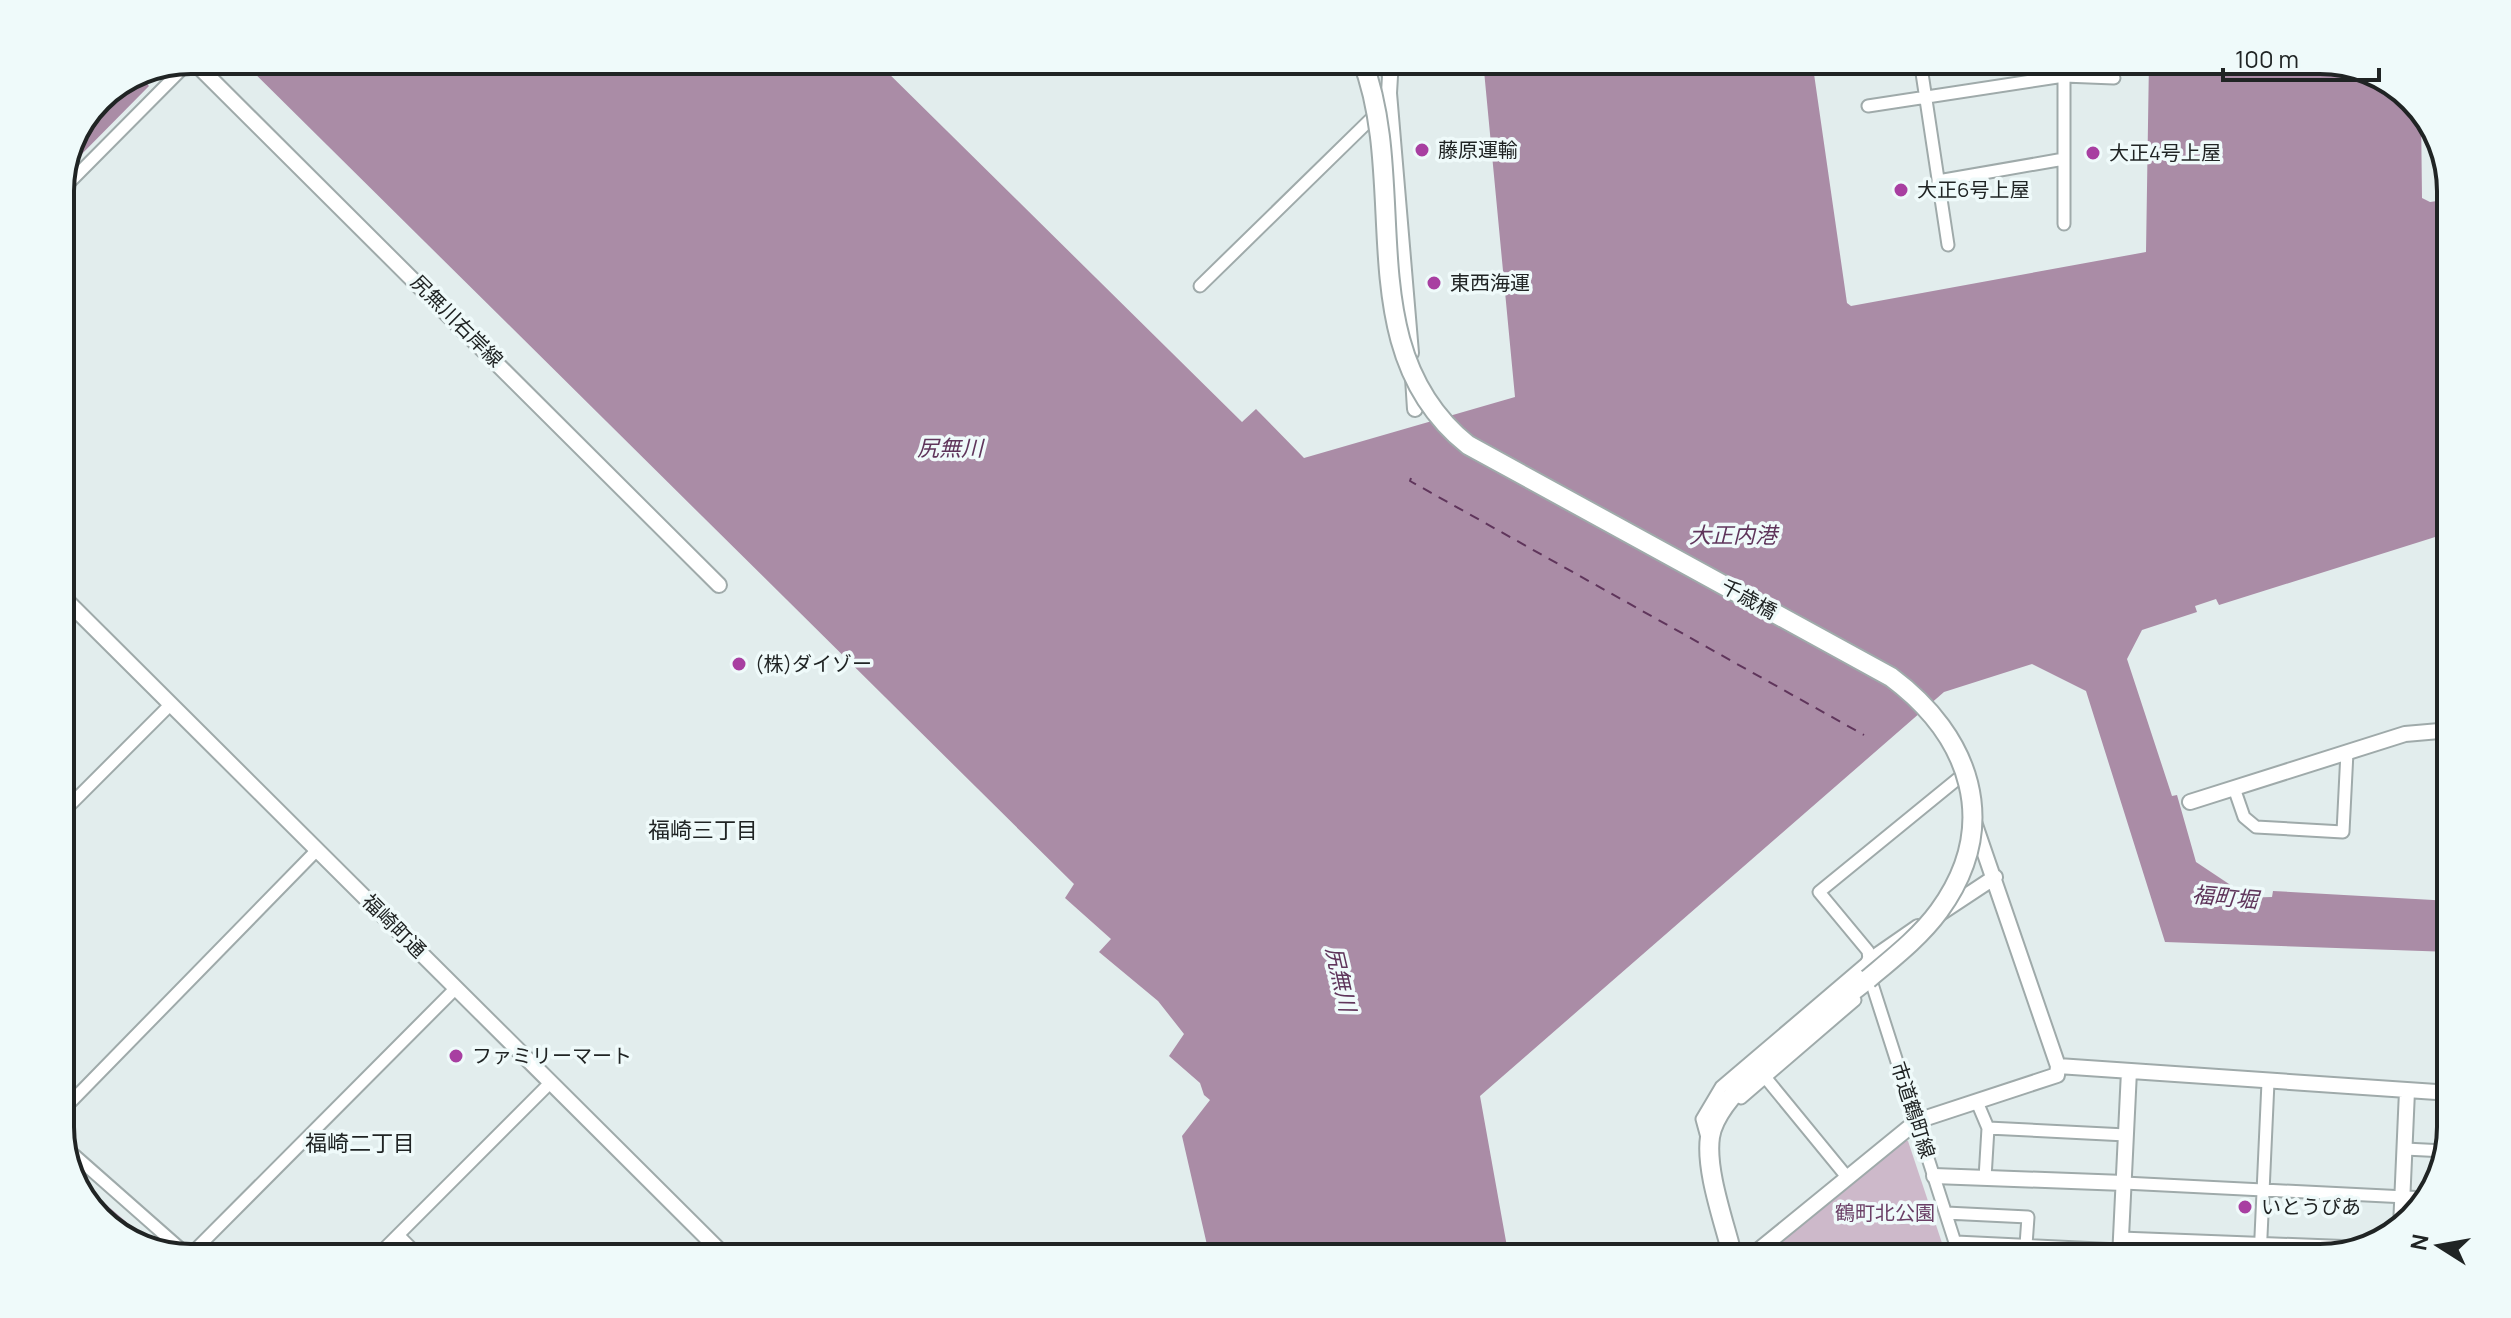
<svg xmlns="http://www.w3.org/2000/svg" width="2511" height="1318" viewBox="0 0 2511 1318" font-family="Manrope,'Noto Sans JP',sans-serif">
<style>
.green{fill:#cdb9ca}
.water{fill:#aa8ca6}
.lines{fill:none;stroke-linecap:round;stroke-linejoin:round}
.ferry{stroke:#5f355b;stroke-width:2;stroke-dasharray:10 8;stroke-linecap:butt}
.minor-casing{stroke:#9faaaa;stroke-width:15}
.tertiary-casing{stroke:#9faaaa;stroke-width:18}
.primary-casing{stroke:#9faaaa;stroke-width:22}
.minor{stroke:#fff;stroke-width:11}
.tertiary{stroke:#fff;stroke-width:14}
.primary{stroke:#fff;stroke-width:18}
.primary-bridge-casing{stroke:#9faaaa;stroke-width:22;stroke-linecap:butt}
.primary-bridge{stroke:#fff;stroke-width:18}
.poi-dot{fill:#a83fa1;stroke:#effafa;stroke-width:3}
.labels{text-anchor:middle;stroke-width:7;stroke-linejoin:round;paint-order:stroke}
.poi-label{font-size:20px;fill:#202424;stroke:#effafa;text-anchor:start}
.street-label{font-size:20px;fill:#202424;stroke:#effafa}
.park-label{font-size:20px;fill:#6a3f66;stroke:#effafa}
.water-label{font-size:22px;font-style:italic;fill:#5f355b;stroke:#effafa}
.neighbourhood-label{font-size:22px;fill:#202424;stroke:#effafa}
.rim{fill:none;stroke:#202424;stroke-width:4}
</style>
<rect width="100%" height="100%" fill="#e2eded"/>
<!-- green -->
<path class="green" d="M1903 1140 1908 1141 1947 1258H1759Z"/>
<!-- water -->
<path class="water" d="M241 60H875L1242 422 1256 409 1304 458 1515 397 1483 60H1812L1847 303 1851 306 2146 252 2149 60H2320L2378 74 2421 111 2422 198 2430 202 2451 199V532L2219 605 2216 599 2195 606 2197 612 2142 630 2127 659 2172 796 2177 795 2196 862 2238 890V898L2272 897 2273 891 2451 901V952L2165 942 2086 691 2032 664 1944 692 1480 1096 1509 1258H1210L1182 1136 1210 1100 1204 1095 1200 1083 1169 1056 1184 1034 1158 1001 1099 952 1111 939 1065 898 1074 884Z
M144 80 149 86 67 169 99 98Z
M75 1178 159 1250 133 1244 82 1200Z"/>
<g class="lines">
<!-- ferry -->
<path class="ferry" d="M1411 478 1410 481 1864 735"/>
<!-- minor casing -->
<g class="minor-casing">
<path id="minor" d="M1920 60 1948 245
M2064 60V224
M1868 106 2064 76 2114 78
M1938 181 2064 159
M60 192 191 60
M1200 286 1378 112
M1960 777 1819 892 1868 951 1872 984 1960 1258
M2234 788 2244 817 2256 827 2343 832 2347 752
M60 815 171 704
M1765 1077 1847 1177
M1741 1098 1855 1000
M1977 1102 1988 1128 1985 1178
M60 1113 317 850
M1988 1128 2126 1135
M1708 1141 1702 1119 1721 1087 1869 961
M64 1146 191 1258
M2405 1149 2445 1151
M2124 1183 2426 1198
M1946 1213 2028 1217 2026 1245
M398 1235 421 1258
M2121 1238 2356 1247
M1956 1242 2120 1250
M189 1256 456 988
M375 1258 551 1082
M2260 1258 2268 1082"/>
</g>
<!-- tertiary casing -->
<g class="tertiary-casing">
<path id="tertiary" d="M192 60 719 585
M1385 60 1390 76 1389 93 1411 353
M1413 378 1415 409
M60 594 727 1258
M2190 802 2405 734 2451 730
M1973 819 2058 1066 2451 1093
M1939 914 1995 877
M1869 961 1918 927
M1934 1176 2124 1183
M2401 1227 2407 1091
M1749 1258 1917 1121 2057 1075 2058 1066
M2120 1258 2129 1071"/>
</g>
<!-- primary casing -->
<g class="primary-casing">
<path id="primary" d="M1733 1258C1725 1224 1705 1171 1710 1137 1717 1087 1828 1012 1868 979"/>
</g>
<!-- minor -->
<use href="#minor" class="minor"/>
<!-- tertiary -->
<use href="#tertiary" class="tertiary"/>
<!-- primary -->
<use href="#primary" class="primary"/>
<!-- primary-bridge casing -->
<g class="primary-bridge-casing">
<path id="primary-bridge" d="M1362 60C1411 187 1348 349 1468 445L1891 677C1970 736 2002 824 1939 911 1920 937 1893 958 1868 979"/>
</g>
<!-- primary-bridge -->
<use href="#primary-bridge" class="primary-bridge"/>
</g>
<!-- markers -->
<g class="poi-dot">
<circle cx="1422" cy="150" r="8"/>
<circle cx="2093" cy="153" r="8"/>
<circle cx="1901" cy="190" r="8"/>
<circle cx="1434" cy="283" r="8"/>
<circle cx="739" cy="664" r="8"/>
<circle cx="456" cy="1056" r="8"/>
<circle cx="2245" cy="1207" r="8"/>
</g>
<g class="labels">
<!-- poi labels -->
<g class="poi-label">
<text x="1438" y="157">藤原運輸</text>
<text x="2109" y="160">大正4号上屋</text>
<text x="1917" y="197">大正6号上屋</text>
<text x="1450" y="290">東西海運</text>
<text x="755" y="671">(株)ダイゾー</text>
<text x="472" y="1063">ファミリーマート</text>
<text x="2261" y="1214">いとうぴあ</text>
</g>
<!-- street labels -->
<g class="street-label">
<text transform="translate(457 321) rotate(45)" y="7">尻無川右岸線</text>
<text transform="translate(1749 599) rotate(29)" y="7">千歳橋</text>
<text transform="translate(394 926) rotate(45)" y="7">福崎町通</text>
<text transform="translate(1913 1110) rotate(72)" y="7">市道鶴町線</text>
</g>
<!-- park labels -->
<g class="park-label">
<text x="1885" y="1220">鶴町北公園</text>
</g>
<!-- water labels -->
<g class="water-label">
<text x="950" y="456">尻無川</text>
<text x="1733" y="543">大正内港</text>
<text transform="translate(2225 897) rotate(5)" y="8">福町堀</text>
<text transform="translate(1341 979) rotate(77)" y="8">尻無川</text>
</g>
<!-- neighbourhood labels -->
<g class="neighbourhood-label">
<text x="703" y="838">福崎三丁目</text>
<text x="360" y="1151">福崎二丁目</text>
</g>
</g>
<!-- crop -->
<path d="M0 0H2511V1318H0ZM191 74H2320A117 117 0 0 1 2437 191V1127A117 117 0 0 1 2320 1244H191A117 117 0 0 1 74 1127V191A117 117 0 0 1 191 74Z" fill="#effafa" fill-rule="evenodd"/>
<path class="rim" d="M191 74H2320A117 117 0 0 1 2437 191V1127A117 117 0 0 1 2320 1244H191A117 117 0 0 1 74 1127V191A117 117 0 0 1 191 74Z"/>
<!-- north arrow -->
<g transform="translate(2439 1246) rotate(281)" stroke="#effafa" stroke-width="6" paint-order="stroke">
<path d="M0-6L14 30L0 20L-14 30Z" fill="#202424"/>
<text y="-12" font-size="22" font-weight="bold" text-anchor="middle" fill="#202424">N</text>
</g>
<!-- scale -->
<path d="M2223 68v12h156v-12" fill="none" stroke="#202424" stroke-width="4"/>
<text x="2235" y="68" font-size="24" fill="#202424" stroke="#effafa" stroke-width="6" paint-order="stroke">100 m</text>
</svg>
